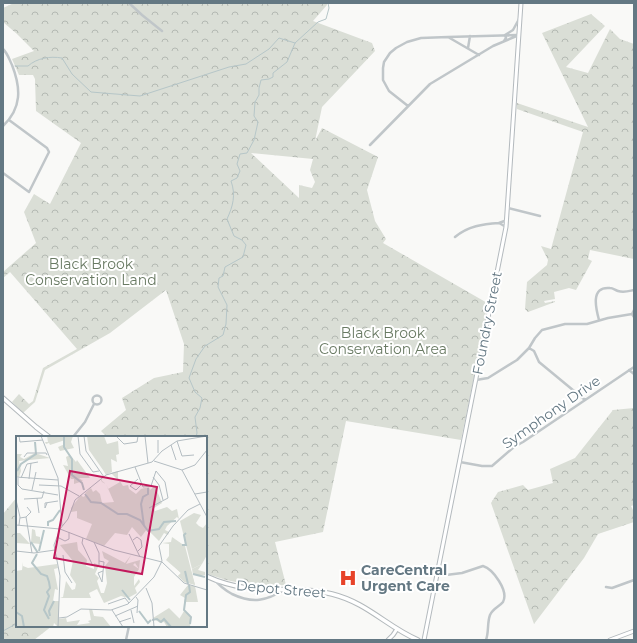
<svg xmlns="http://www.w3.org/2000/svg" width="637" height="643" viewBox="0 0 637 643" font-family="Montserrat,sans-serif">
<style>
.forest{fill:url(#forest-crowns);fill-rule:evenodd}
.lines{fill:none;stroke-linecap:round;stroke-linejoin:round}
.stream{stroke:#b6c6c8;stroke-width:1}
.major-casing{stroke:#b4babe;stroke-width:5}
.highway-casing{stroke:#b3b9bc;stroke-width:5.5}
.minor{stroke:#c0c6c9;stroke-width:2.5}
.major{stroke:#fff;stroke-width:3}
.highway{stroke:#fff;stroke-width:3.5}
.labels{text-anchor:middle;stroke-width:4;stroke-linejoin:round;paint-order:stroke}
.park-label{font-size:14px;fill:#697a63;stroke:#fff}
.street-label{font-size:14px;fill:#647883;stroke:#fff}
.poi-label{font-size:14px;font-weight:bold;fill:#647883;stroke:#fff;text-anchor:start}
.inset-river{fill:none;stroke:#b6c6c8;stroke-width:2}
.inset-road{fill:none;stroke:#b4bdc2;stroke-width:1}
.view{fill:#c2185b;fill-opacity:0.15;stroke:#c2185b;stroke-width:2}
.inset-edge{fill:none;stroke:#647883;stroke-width:2}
</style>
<defs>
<pattern id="forest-crowns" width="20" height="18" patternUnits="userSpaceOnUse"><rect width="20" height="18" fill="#daded6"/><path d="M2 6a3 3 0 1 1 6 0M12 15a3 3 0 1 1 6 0" fill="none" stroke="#b4b9b3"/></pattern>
</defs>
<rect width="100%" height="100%" fill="#f9f9f7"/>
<!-- forest -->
<path class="forest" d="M14 3H327V5L313 21 372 43 375 51 322 107 315 141 322 128 378 157 367 190 375 221 386 239 383 243 489 304 461 440 346 421 323 532 275 542 286 585C258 586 232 584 206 573V437H107L101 431 126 410 122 398 154 378 183 372 184 344 166 290 110 333 45 370 35 402 23 413 12 402 19 394 29 404 33 401 43 368 77 349 10 272 3 278V272L36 243 24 212 34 194 50 204 81 143 36 111 35 79 33 75H19L12 59 34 51 17 34 3 22V8ZM251 153 313 159 310 170 315 182 312 188 299 185V198Z
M591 14 605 26 566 67 588 73 610 29 620 39 634 44V259L590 250 588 259 592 261 576 290 569 288 554 292 555 299 544 301 545 303 555 301V302L528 312 525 309 527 282 547 265 548 260 541 246 551 249 583 132 517 109V103L588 127 542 33Z
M634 408V505L631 506 634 512V522L598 534 584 558 534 624 491 503 498 492 523 485 528 490 553 483 550 469 575 458 613 410Z
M17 497V626H52L34 640H3V514Z"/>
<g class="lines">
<!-- stream -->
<path class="stream" d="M15 66H28C37 58 50 56 62 58L72 74 91 92 140 96 229 67 246 64 269 49 279 38 295 43
M196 437 197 433 195 417 200 408 202 398 195 392 189 378 196 359 205 346 223 335 226 324 227 305 218 287 219 278 223 276 225 267 243 257 246 245 242 240 234 236 227 219C233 206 236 195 231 181L237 178 240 171 237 164 240 154 247 153 254 140 258 122 254 116 255 102 259 95V88L261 80 269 79 273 77V73L287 62 295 43 318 22 326 19 329 8 328 3
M3 631 14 625 17 624"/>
<!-- major casing -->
<g class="major-casing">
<path id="major" d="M388 640 393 635 397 629
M424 640 506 227 521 3
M610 640 634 631"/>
</g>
<!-- highway casing -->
<g class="highway-casing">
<path id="highway" d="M3 398 36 427 49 437
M206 576C219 582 233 586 247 588 276 591 304 587 332 594 368 603 387 627 418 640"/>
</g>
<!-- minor -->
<path class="minor" d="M129 3 142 15 162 31
M448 37 518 35
M504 41 506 38 505 35 513 30 519 19
M468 48 470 36
M3 49C8 54 9 59 12 65 21 88 22 108 3 126
M408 106 389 91 383 80V68L384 62 390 53 396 48 407 42 421 38 448 37 479 55
M370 145 430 84 493 46 519 35
M3 173 29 192 49 152 47 148 9 120
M508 208 540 216
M506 227 499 223 507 220
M455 237C468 226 483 224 499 223
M634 310 632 314 634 317
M599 320C596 309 590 286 610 288 613 288 615 290 618 291 624 293 629 291 634 290
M529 348 534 351 539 362 585 400
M629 370 634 374
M476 380 488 378 517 360 529 348 535 338 542 330 565 324H587L608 318 632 314
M92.5 400a4.5 4.5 0 1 1 9 0a4.5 4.5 0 1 1-9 0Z
M73 437 85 422 94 404
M460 462 482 466H492L514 447 523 442 634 367
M437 574 446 575 462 573 483 566C493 569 509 591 503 602 499 607 493 608 490 615 487 623 489 632 486 640
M215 580C220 587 225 590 232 594 253 604 266 601 286 589
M606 587 612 588 634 580
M126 640 129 626"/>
<!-- major -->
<use href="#major" class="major"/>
<!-- highway -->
<use href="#highway" class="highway"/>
</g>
<!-- icons -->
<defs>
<g id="hospital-bare" transform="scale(1.38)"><path d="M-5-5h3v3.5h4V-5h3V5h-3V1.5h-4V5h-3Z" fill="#e74329" stroke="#fff" stroke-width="2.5" paint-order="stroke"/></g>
</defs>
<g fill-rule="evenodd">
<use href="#hospital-bare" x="348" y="578"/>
</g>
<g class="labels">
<!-- park labels -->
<g class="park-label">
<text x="91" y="269">Black Brook<tspan x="91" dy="16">Conservation Land</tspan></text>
<text x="383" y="338">Black Brook<tspan x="383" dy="16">Conservation Area</tspan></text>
</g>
<!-- street labels -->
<g class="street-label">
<text transform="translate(487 323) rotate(-79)" y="5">Foundry Street</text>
<text transform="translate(551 412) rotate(-35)" y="5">Symphony Drive</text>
<text transform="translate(281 589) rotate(5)" y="5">Depot Street</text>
</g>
<!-- poi labels -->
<g class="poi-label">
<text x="361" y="575">CareCentral<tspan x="361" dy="16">Urgent Care</tspan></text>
</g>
</g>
<!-- overview -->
<g transform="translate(16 436)">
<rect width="191" height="191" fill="#f9f9f7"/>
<path d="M178 77 185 79 180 87 183 90 187 92 191 87V119L186 128 176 133 164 85ZM156 101 169 110 179 149 162 140 165 137 150 124 153 120V108L146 107 155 106Z" fill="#daded6"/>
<path d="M31 0H57L55 6 58 12 44 15 42 11 49 8V4L34 9 33 7 30 8 29 6H32ZM71 0H88L91 8 102 5 103 18 100 19 101 26 95 23 96 36 90 39 87 34 73 14ZM19 17 34 22 3 25 5 35 3 41H0V18H6L4 21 8 23ZM54 19 60 26 61 24 74 42H63L67 45 58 48V43H55L47 29 52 30 50 21ZM102 35V42L107 50 112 49 113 53 120 58 125 53 133 51 134 54 139 50 146 67 138 72 139 75 151 71 156 75 161 73 163 83 161 81 151 90 149 94 153 96 152 99 148 97 143 105 131 93 125 101 116 91 111 99 99 97 88 110 70 103 76 88 61 82V75L55 76V72L65 59 67 61 71 59 69 57 75 52 77 56 80 54 84 58 86 67 98 66 90 48 86 46 85 44 86 43V45L90 48 92 53 104 46 95 37ZM61 106 62 114 71 124 70 130 78 133V127L83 129 79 138 83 142 81 145 85 157H88L91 147 89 130 93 125 88 122 86 115 109 127 115 119 110 128 124 124 123 133 119 127 117 129 123 133 118 141V150L123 143 124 146 119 152 121 157 112 162 105 160 88 167 81 153 73 157 75 162H44L47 161 50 145 56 154 59 153 60 148 54 139 57 125 44 109ZM7 126V130L12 132 41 128 42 132 38 133 42 154 39 153 37 165H43V183L50 182 51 186 64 184 61 189 74 187 72 185 75 184 73 173H76L78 180 87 181 95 191H42L38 187 37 191H0V135L6 134ZM156 128 167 135H175L179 149 168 146 162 140 165 137Z" fill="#daded6"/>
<path d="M0 97H4L14 108 0 107ZM186 128 182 134 189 136V139H177L176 133ZM153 172 168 187 175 191H151L148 186 144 187 137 182Z" fill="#daded6"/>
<path d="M16 93 19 94 20 100 24 101V108L15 107Z" fill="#daded6"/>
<path d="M172 149 179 150 182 166H168L169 162 164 159ZM168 175 175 181 174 191H151L154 187 153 184 162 185Z" fill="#daded6"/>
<path class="inset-river" d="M48 0V11L56 23V39L66 47 68 54M1 35 5 28 20 18 19 6M69 58 75 66 85 67 102 78H111L124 84 132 95 143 93 148 86 160 85M32 90V86L37 84 44 74M128 90 125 68 127 61 132 58V52M15 106 22 117M166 109H170L168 99 170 97M23 115 28 94M21 118 16 127 25 138 31 140 33 146 34 152 31 156 33 160 28 174 33 183M169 135 172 148M177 138 189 141M173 149 174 156 170 159 168 174 175 181 174 188M106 154 114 164M123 175 132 187 135 184M0 176 6 180 8 191M34 180 33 175 38 165M136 184 141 183 145 186 148 183 155 191"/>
<path class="inset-road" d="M3 0 4 6 27 4M25 0 42 42 46 90M62 0 64 18 77 36 83 35M68 0 70 15 88 41M100 0 108 8 121 6 122 0M129 0 132 27M142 4V17M161 5 166 20 178 19M155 9 160 24M8 21 11 17H30L31 19M138 25 166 34 191 81M119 31 127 51 135 50 140 35 149 46 152 62 133 72M166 34 179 29 191 14M0 41 42 44M137 41 143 49 147 64M2 42V49L6 53 42 59M5 42 11 28 22 26M13 43 15 27M122 43 114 50 120 54 125 49M23 49 45 50 63 60M16 54 20 36M179 58 191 56M21 62 23 77M8 63 26 62 28 55M0 64 4 81 3 89M31 67 29 72V67L42 65M10 81 15 76 11 71M4 82 10 81 16 117M0 89 44 93 52 83 59 64 90 39 136 26 146 15 161 5 191 0M113 98 124 121M41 101 49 105 53 103V96M67 102 66 107 76 128M117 104 121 101 125 104 126 111 122 115M78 106 83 117V129M0 115 18 117 39 114M47 119 49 136 56 147M83 125 88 126 86 146 82 137 87 135M130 152 136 167 138 191M120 161 122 164 121 177M92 168 109 162 113 167M96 174 107 191M115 174 118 187M99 180 122 170M43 182 51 181 65 173 95 174 112 168 138 141 146 125 143 110 157 90 172 74 184 68M103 186 115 182M42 191 44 140 38 109 44 93 98 114 146 126 168 147 191 154"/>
<path class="view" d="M54 35 141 51 126 138 38 122Z"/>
<rect width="191" height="191" class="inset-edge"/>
</g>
<!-- border -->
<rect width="637" height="643" fill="none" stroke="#647883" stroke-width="8"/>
</svg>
